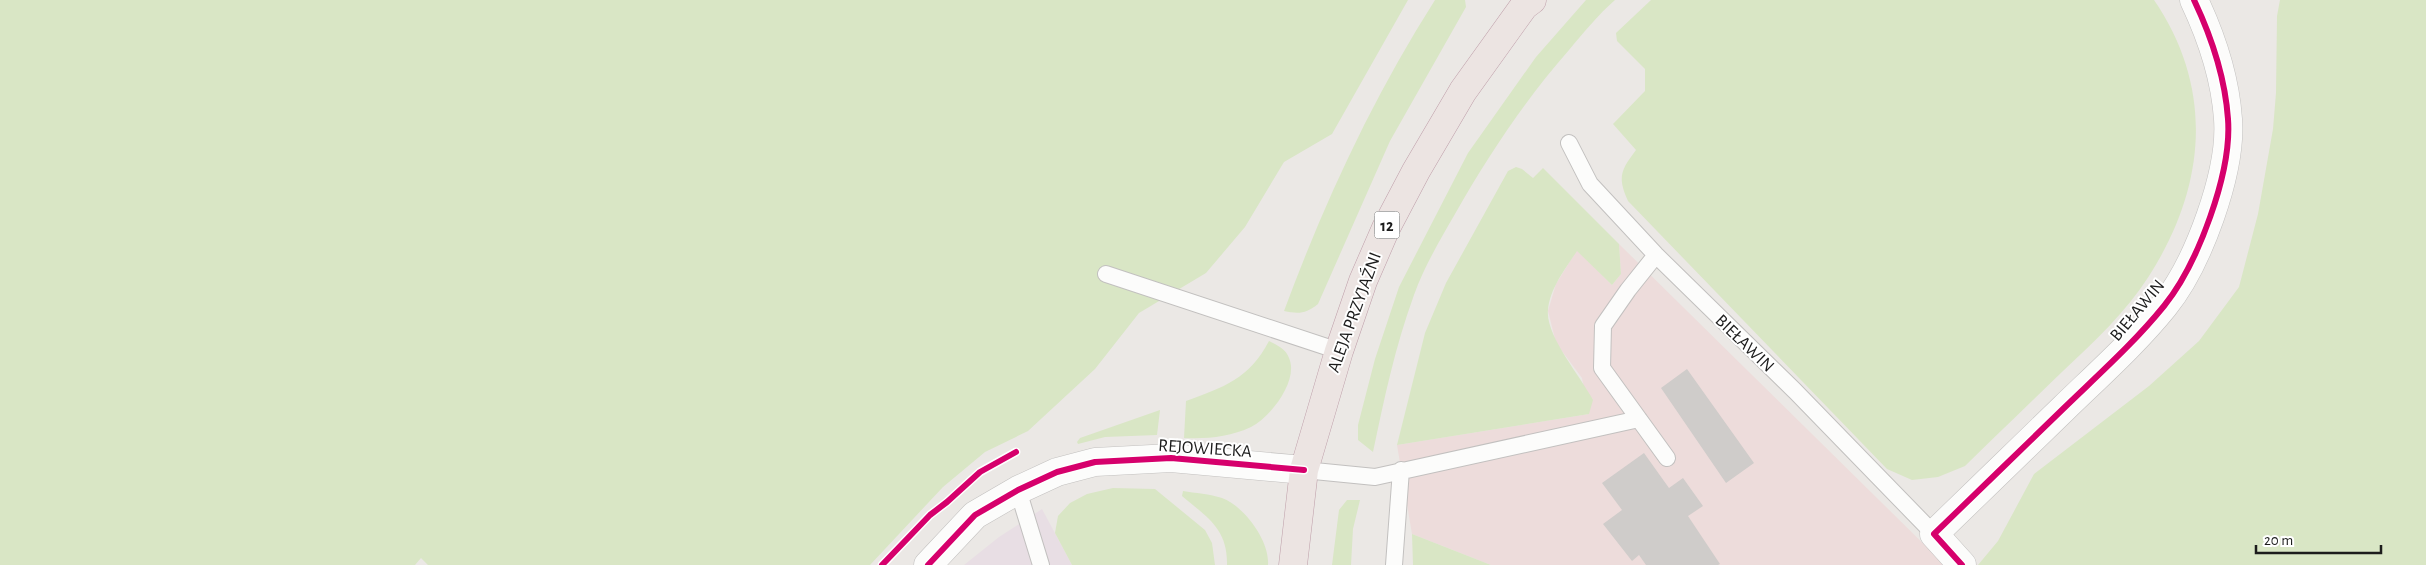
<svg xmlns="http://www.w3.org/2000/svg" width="2426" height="565" viewBox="0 0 2426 565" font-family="'Alegreya Sans',sans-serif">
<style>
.commercial{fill:#eddcdb}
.industrial{fill:#e8dee4}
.grass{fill:#d9e6c5}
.building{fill:#cfccca}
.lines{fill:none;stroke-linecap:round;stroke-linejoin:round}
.service-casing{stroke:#c2c0bf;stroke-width:18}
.minor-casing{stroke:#c2c0bf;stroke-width:29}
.tertiary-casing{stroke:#c2c0bf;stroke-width:29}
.trunk-casing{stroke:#be9ea9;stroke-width:29}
.service{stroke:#fcfcfb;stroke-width:16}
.minor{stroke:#fcfcfb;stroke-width:28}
.tertiary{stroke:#fcfcfb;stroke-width:28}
.trunk{stroke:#ece4e2;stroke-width:28}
.cycleway-casing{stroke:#fff;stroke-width:9}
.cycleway{stroke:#d6006c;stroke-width:6}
.labels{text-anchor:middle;stroke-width:4;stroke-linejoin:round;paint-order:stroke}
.shield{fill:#fff;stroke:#606060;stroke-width:1}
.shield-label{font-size:16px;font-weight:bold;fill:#1c1c1c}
.street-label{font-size:18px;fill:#1c1c1c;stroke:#fff}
</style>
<rect width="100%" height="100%" fill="#ebe8e5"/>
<!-- commercial -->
<path class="commercial" d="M1619 244 1945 565H1491L1412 534 1397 445 1589 414 1582 378 1556 343 1548 311 1556 284 1577 250 1612 285 1621 274Z"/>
<!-- industrial -->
<path class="industrial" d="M1042 509 1072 565H964L999 537Z"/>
<!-- grass -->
<path class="grass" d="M0 0H1408L1332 134 1284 162 1245 227 1206 273 1139 313 1095 369 1028 431 985 452 943 487 870 565H428L421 558 415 565H0Z
M1435 0H1465L1466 7 1390 141 1318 304C1306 314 1298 314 1284 311 1324 203 1373 97 1435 0Z
M1586 0H1615C1598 15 1584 32 1569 50 1525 100 1488 156 1455 214 1440 240 1424 267 1414 295 1395 347 1384 399 1373 452L1358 440V425L1375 359 1399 287 1468 153 1536 57Z
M1651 0H2154C2215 89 2206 187 2149 276 2126 312 2094 342 2063 371 2030 403 1998 434 1965 466L1938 477 1912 480 1887 469 1628 201C1617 177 1621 170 1636 150L1613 124 1645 91V69L1617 41 1616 33Z
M2280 0H2426V565H1978L1998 541 2034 474 2149 386 2199 341 2239 287 2258 214 2273 129 2276 93 2277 16Z
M1516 167 1522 169 1533 178 1543 168 1619 244 1621 274 1612 285 1577 251C1566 268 1550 288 1548 310 1545 335 1581 377 1593 400L1589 414 1397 445 1425 333 1446 283 1508 171Z
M1269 341C1277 345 1286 349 1289 358 1299 380 1271 417 1251 427 1230 437 1207 439 1184 438L1186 401C1224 387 1249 379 1269 341Z
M1160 410 1157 435 1105 437 1078 444 1077 442 1080 438Z
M1113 488 1155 489 1205 530 1212 543 1215 565H1072L1055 533 1058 516 1070 503 1087 494Z
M1183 491C1195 493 1210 494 1222 498 1244 506 1270 541 1268 565H1227C1228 529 1207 517 1182 496Z
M1347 500H1360L1353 529 1351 565H1332L1339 510Z
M1412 534 1491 565H1413Z"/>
<!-- building -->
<path class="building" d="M1687 369 1754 463 1726 483 1661 388Z
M1644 453 1669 488 1683 478 1703 506 1688 516 1720 564 1718 565H1646L1639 555 1632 561 1603 524 1622 510 1602 483Z"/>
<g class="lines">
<!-- service casing -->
<g class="service-casing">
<path id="service" d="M1569 143 1590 184 1656 255 1795 391 1934 534
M1656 255 1628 290 1603 326 1602 368 1667 458
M1106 274 1339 351
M1304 470 1375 477 1639 419
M1018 490 1041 565
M1394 565 1401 470"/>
</g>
<!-- minor casing -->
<g class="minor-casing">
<path id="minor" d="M1962 565 1934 534C1977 492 2021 450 2064 408 2098 375 2134 343 2164 306 2198 264 2232 172 2228 119 2225 76 2212 38 2194 0"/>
</g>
<!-- tertiary casing -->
<g class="tertiary-casing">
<path id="tertiary" d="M928 565 975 515 1018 490 1057 472 1095 462 1171 458 1304 470"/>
</g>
<!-- trunk casing -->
<g class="trunk-casing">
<path id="trunk" d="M1293 565 1304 470 1339 351 1363 281 1386 228 1416 171 1463 91 1524 6 1532 0"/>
</g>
<!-- service -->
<use href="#service" class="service"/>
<!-- minor -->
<use href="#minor" class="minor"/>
<!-- tertiary -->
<use href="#tertiary" class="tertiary"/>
<!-- trunk -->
<use href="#trunk" class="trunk"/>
<!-- cycleway casing -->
<g class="cycleway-casing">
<path id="cycleway" d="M882 565 930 515 947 502 980 472 1016 452
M928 565 975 515 1018 490 1057 472 1095 462 1171 458 1304 470
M1962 565 1934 534C1977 492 2021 450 2064 408 2098 375 2134 343 2164 306 2198 264 2232 172 2228 119 2225 76 2212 38 2194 0"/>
</g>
<!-- cycleway -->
<use href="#cycleway" class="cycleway"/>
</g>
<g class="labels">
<!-- shield labels -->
<rect class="shield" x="1374.5" y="211.5" width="25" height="27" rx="4"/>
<g class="shield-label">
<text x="1387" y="231">12</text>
</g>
<!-- street labels -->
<g class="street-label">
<text transform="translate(2137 310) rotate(-50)" y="6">BIEŁAWIN</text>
<text transform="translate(1354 312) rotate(-70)" y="6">ALEJA PRZYJAŹNI</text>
<text transform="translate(1745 343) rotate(44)" y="6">BIEŁAWIN</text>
<text transform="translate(1205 448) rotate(4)" y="6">REJOWIECKA</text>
</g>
</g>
<!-- scale -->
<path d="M2256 545v8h125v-8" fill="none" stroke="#1c1c1c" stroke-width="2.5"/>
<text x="2264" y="545" font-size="15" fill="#1c1c1c" stroke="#ffffff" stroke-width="4" paint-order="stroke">20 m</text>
</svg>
